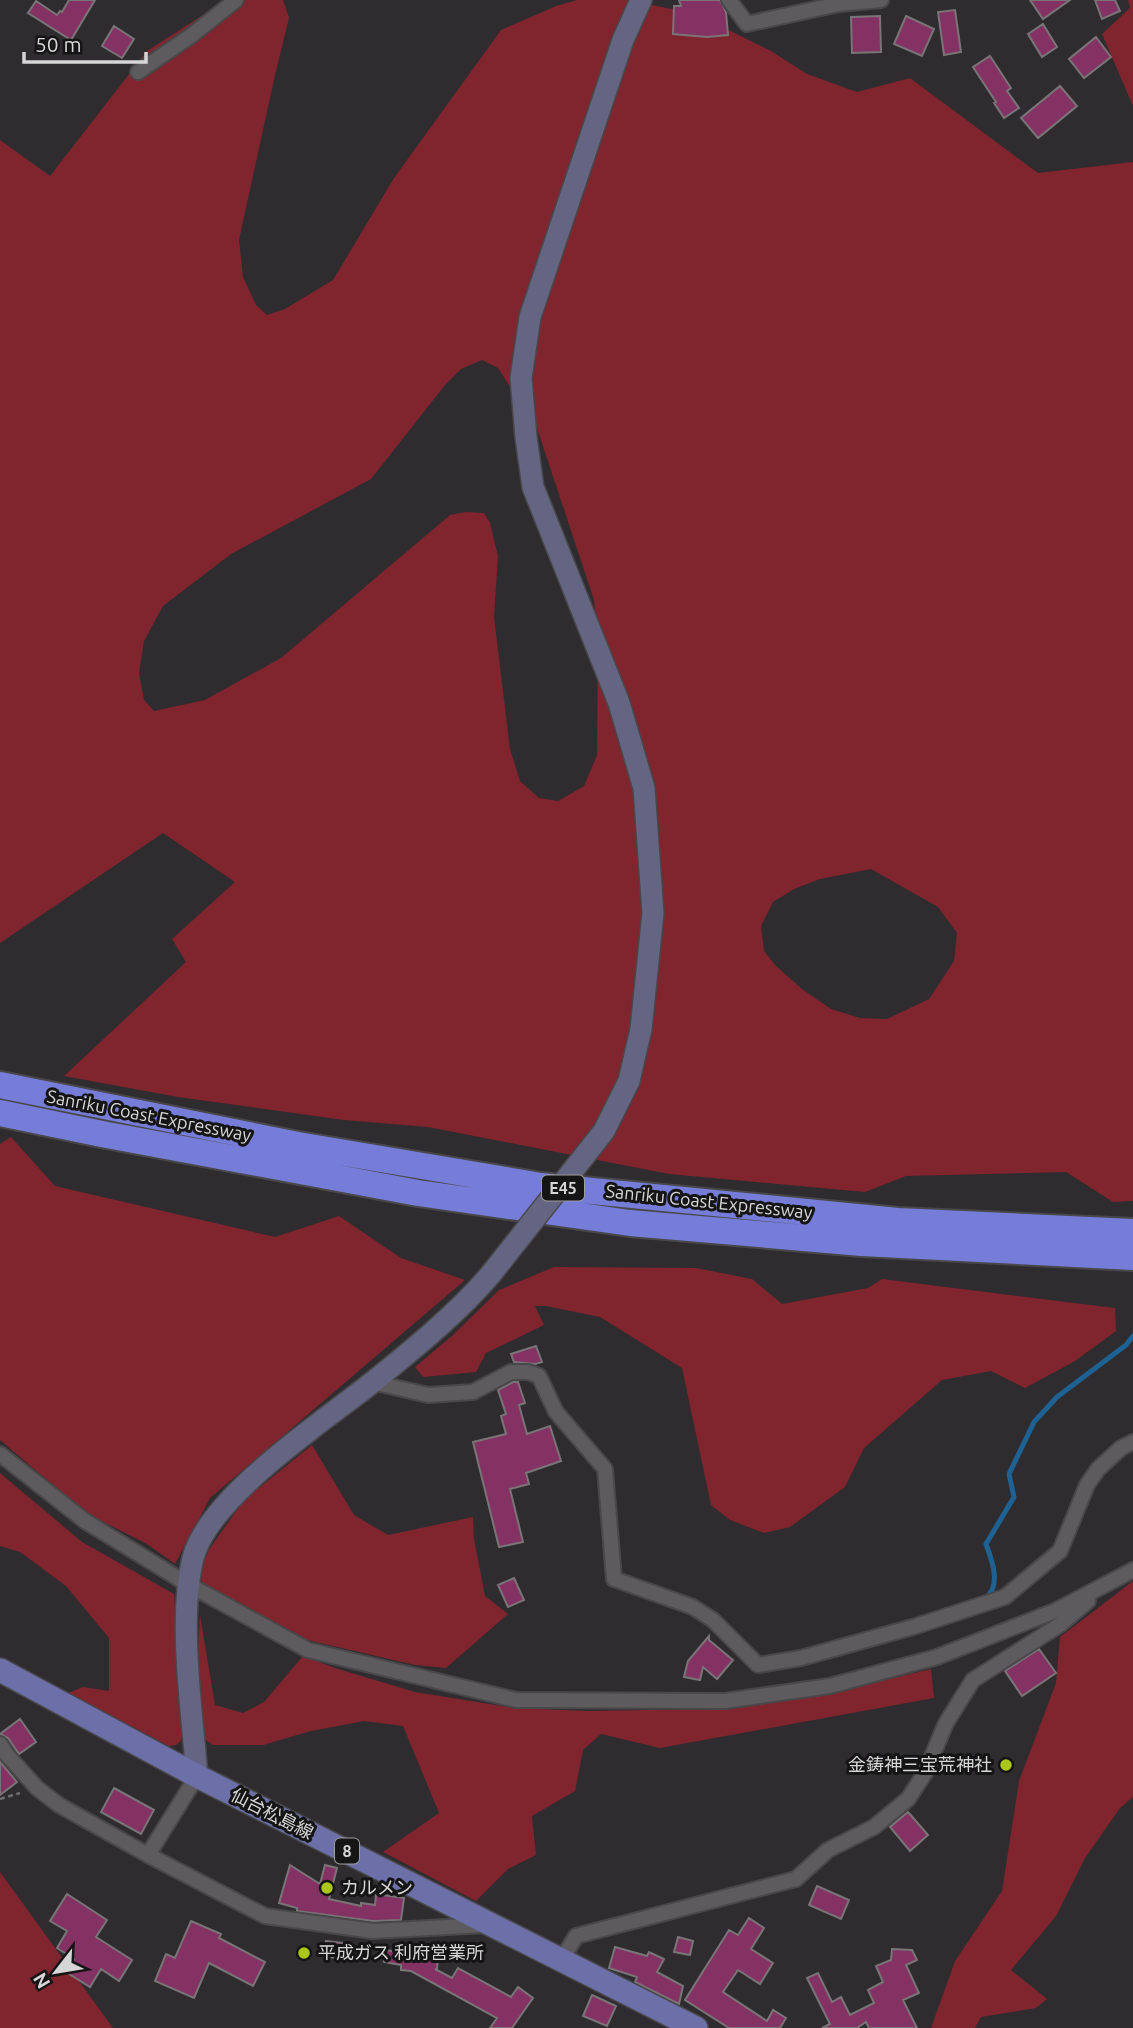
<svg xmlns="http://www.w3.org/2000/svg" width="1133" height="2028" viewBox="0 0 1133 2028" font-family="Ubuntu,'Noto Sans JP',sans-serif">
<style>
.green{fill:#80242e;fill-rule:evenodd}
.lines{fill:none;stroke-linecap:round;stroke-linejoin:round}
.stream{stroke:#1e6293;stroke-width:5}
.building{fill:#843164;stroke:#797577;stroke-width:2}
.street-casing{stroke:#484749;stroke-width:18}
.secondary-casing{stroke:#484749;stroke-width:24}
.primary-casing{stroke:#484749;stroke-width:26}
.highway-casing{stroke:#484749;stroke-width:30}
.path{stroke:#706e71;stroke-width:2.5;stroke-dasharray:5 3.5;stroke-linecap:butt}
.street{stroke:#5d5b5e;stroke-width:14}
.secondary{stroke:#646583;stroke-width:21}
.primary{stroke:#6c6fa8;stroke-width:23}
.highway{stroke:#767dd9;stroke-width:26}
.secondary-bridge-casing{stroke:#484749;stroke-width:24;stroke-linecap:butt}
.secondary-bridge{stroke:#646583;stroke-width:21}
.poi-dot{fill:#aac718;stroke:#161516;stroke-width:2.5}
.labels{text-anchor:middle;stroke-width:6;stroke-linejoin:round;paint-order:stroke}
.shield{fill:#161516;stroke:#9d9c9d;stroke-width:2}
.shield-label{font-size:16px;font-weight:bold;fill:#d7d6d7}
.street-label{font-size:18px;fill:#d7d6d7;stroke:#161516}
.poi-label{font-size:18px;fill:#d7d6d7;stroke:#161516;text-anchor:start}
</style>
<rect width="100%" height="100%" fill="#2e2c2f"/>
<!-- green -->
<path class="green" d="M226 0H283L289 18 275 75 239 240 243 277 256 305 267 315 285 309 333 280 394 178 501 30 556 6 577 0H627L696 14 771 51 807 74 857 92 910 78 1038 173 1133 162V1201L1113 1202 1066 1172 906 1176 865 1192 669 1174 428 1127 344 1120 178 1097 64 1076 186 962 172 939 235 882 163 833 0 943V140L50 176 147 51ZM482 360 498 368 537 428 594 600 598 635 597 755 584 786 558 801 539 798 520 781 510 749 494 617 498 556 490 523 484 513 466 512 450 515 281 658 205 700 154 711 144 700 139 673 144 641 163 606 231 554 371 479 445 385 461 369ZM871 869 938 907 957 933 954 961 929 999 887 1019 860 1018 831 1009 802 989 776 966 764 951 761 926 773 902 794 889 820 879Z
M1128 0H1133V106L1102 34 1130 8Z
M11 1137 55 1186 275 1237 339 1216 401 1258 465 1280 210 1498 175 1564 147 1544 86 1513 0 1440V1144Z
M554 1267 696 1268 752 1279 782 1304 868 1288 882 1279 1115 1308 1116 1331 1075 1361 1025 1388 991 1371 942 1380 864 1448 845 1487 790 1527 764 1533 730 1520 711 1505 682 1368 600 1317 546 1306H535L544 1325 486 1353 476 1372 423 1377 415 1367 453 1335 499 1290Z
M312 1445 354 1515 388 1535 473 1517 474 1539 485 1596 508 1614 446 1668 415 1665 307 1640 202 1585 200 1568 210 1548 244 1500Z
M0 1473 82 1542 174 1594 182 1735 181 1741 176 1745 169 1746 68 1693 83 1687 109 1691V1638L66 1586 20 1552 0 1546Z
M1133 1581V1797L1120 1808 1085 1858 1056 1916 1011 1970 1047 1999 1036 2008 981 2017 975 2028H931L955 1961 1002 1891 1019 1781 1056 1683 1060 1637Z
M200 1615 215 1705 243 1713 264 1702 303 1656 335 1668 415 1692 514 1708 588 1711 700 1709 814 1697 931 1669 934 1698 660 1748 601 1734 583 1750 575 1791 532 1816 536 1855 508 1869 476 1901 383 1852 439 1813 403 1726 364 1721 311 1731 263 1745H213L202 1737 198 1650Z
M0 1872 113 2028H0Z"/>
<g class="lines">
<!-- stream -->
<path class="stream" d="M985 1598C1002 1587 992 1560 986 1544L1014 1497 1009 1474 1034 1422 1057 1397 1126 1345 1133 1336"/>
</g>
<!-- building -->
<path class="building" d="M69 0H95L71 40 28 13 36 1 57 15 60 11 62 12Z
M679 0H720L726 12 728 35 707 37 673 34 674 6H681Z
M1030 0H1070L1043 19Z
M1095 0H1115L1120 11 1102 19Z
M955 10 961 52 944 55 938 12Z
M880 16 881 52 852 53 851 17Z
M906 16 934 29 922 56 894 44Z
M1043 24 1057 47 1042 57 1028 34Z
M114 26 134 39 122 58 102 46Z
M1096 37 1111 57 1084 78 1069 59Z
M990 56 1011 88 1007 91 1019 108 1004 118 994 103 996 102 973 67Z
M1060 86 1077 106 1038 138 1021 118Z
M536 1346 542 1362 535 1364 514 1362 511 1354Z
M513 1382H518L525 1403 519 1405 527 1434 550 1426 561 1461 526 1473 529 1484 510 1489 523 1542 499 1547 473 1442 506 1434 501 1416 506 1414 498 1390Z
M514 1578 524 1600 508 1607 498 1585Z
M709 1636V1640L733 1660 717 1679 703 1667 700 1680 684 1677 688 1661Z
M1039 1649 1056 1673 1022 1696 1005 1671Z
M20 1719 36 1742 19 1754 8 1738 0 1734Z
M0 1762 17 1782 0 1795Z
M114 1788 154 1810 141 1834 101 1812Z
M908 1812 928 1835 910 1851 890 1827Z
M290 1865 320 1884 325 1865 337 1868 329 1899 361 1906V1903L375 1905 376 1894 404 1898 401 1920 373 1921 297 1911V1908L279 1903Z
M817 1886 849 1900 841 1919 809 1905Z
M67 1894 107 1920 96 1937 132 1960 119 1981 101 1969 90 1987 66 1972 74 1959 57 1948 67 1931 50 1921Z
M749 1918 764 1928 751 1949 773 1963 760 1984 738 1970 723 1992 767 2021 773 2010 786 2018 780 2028H729L685 2000 729 1930 738 1935Z
M191 1921 221 1934 219 1938 265 1962 253 1986 209 1963 194 1998 155 1981 166 1954 175 1958Z
M678 1937 693 1941 690 1955 674 1952Z
M326 1941 344 1943 341 1959 324 1956Z
M615 1947 647 1956 649 1952 664 1959 657 1972 683 1986 679 2004 635 1982 637 1977 609 1968Z
M892 1949 912 1950 917 1960 906 1965 919 1993 903 2000 917 2028H869L866 2022 857 2028H822L830 2024 807 1978 818 1973 832 2002 841 1997 850 2015 874 2003 868 1990 883 1982 876 1966 891 1960Z
M386 1950 438 1958 437 1969H435L452 1978 458 1968 511 1997 518 1987 533 1998 512 2028H490L497 2018 411 1971 401 1970V1965L384 1962Z
M592 1995 616 2006 607 2026 583 2016Z"/>
<g class="lines">
<!-- street casing -->
<g class="street-casing">
<path id="street" d="M729 0 747 24 839 4 881 0
M138 72 192 35 236 0
M372 1382 428 1395 473 1392 511 1372H528L539 1376 556 1412 605 1469 614 1579 693 1607 713 1620 758 1665 801 1658 913 1627 1005 1597 1060 1551 1087 1485 1098 1469 1121 1448 1133 1442
M0 1454 85 1521 189 1585 308 1650 516 1700 725 1701 830 1686 937 1657 1055 1611 1133 1570
M0 1744 7 1755 37 1788 59 1805 148 1855 265 1916 373 1931 486 1925
M148 1855 197 1776
M561 1961 576 1936 796 1879 828 1850 874 1827 908 1799 925 1773 946 1723 973 1680 1061 1624 1088 1601"/>
</g>
<!-- secondary casing -->
<g class="secondary-casing">
<path id="secondary" d="M604 1131 629 1081 641 1029 653 913 644 788 619 703 533 487 526 437 521 378 530 317 623 40 641 0
M197 1776C192 1711 178 1620 193 1558 208 1498 321 1423 369 1385 410 1352 458 1313 491 1274"/>
</g>
<!-- primary casing -->
<g class="primary-casing">
<path id="primary" d="M0 1670 197 1776 696 2028"/>
</g>
<!-- highway casing -->
<g class="highway-casing">
<path id="highway" d="M0 1085 298 1145 541 1186 898 1221 1133 1232
M0 1113 102 1134 418 1193 630 1223 862 1243 1133 1257"/>
</g>
<!-- path -->
<path class="path" d="M0 1799 20 1793"/>
<!-- street -->
<use href="#street" class="street"/>
<!-- secondary -->
<use href="#secondary" class="secondary"/>
<!-- primary -->
<use href="#primary" class="primary"/>
<!-- highway -->
<use href="#highway" class="highway"/>
<!-- secondary-bridge casing -->
<g class="secondary-bridge-casing">
<path id="secondary-bridge" d="M491 1274 604 1131"/>
</g>
<!-- secondary-bridge -->
<use href="#secondary-bridge" class="secondary-bridge"/>
</g>
<!-- markers -->
<g class="poi-dot">
<circle cx="1006" cy="1765" r="7"/>
<circle cx="327" cy="1888" r="7"/>
<circle cx="304" cy="1953" r="7"/>
</g>
<g class="labels">
<!-- shield labels -->
<g class="shield">
<rect x="542" y="1175.5" width="42" height="25" rx="5"/>
<rect x="335" y="1838.5" width="24" height="25" rx="5"/>
</g>
<g class="shield-label">
<text x="563" y="1194">E45</text>
<text x="347" y="1857">8</text>
</g>
<!-- street labels -->
<g class="street-label">
<text transform="translate(149 1116) rotate(11)" y="6">Sanriku Coast Expressway</text>
<text transform="translate(709 1202) rotate(6)" y="6">Sanriku Coast Expressway</text>
<text transform="translate(272 1814) rotate(27)" y="6">仙台松島線</text>
</g>
<!-- poi labels -->
<g class="poi-label">
<text x="992" y="1771" text-anchor="end">金鋳神三宝荒神社</text>
<text x="341" y="1894">カルメン</text>
<text x="318" y="1959">平成ガス 利府営業所</text>
</g>
</g>
<!-- north arrow -->
<g transform="translate(56 1972) rotate(239)" stroke="#161516" stroke-width="5" paint-order="stroke">
<path d="M0-5L12 26L0 18L-12 26Z" fill="#d7d6d7"/>
<text y="-10" font-size="19" font-weight="bold" text-anchor="middle" fill="#d7d6d7">N</text>
</g>
<!-- scale -->
<path d="M24 52v10h122v-10" fill="none" stroke="#d7d6d7" stroke-width="3.5"/>
<text x="35" y="52" font-size="21" fill="#d7d6d7" stroke="#161516" stroke-width="5" paint-order="stroke">50 m</text>
</svg>
